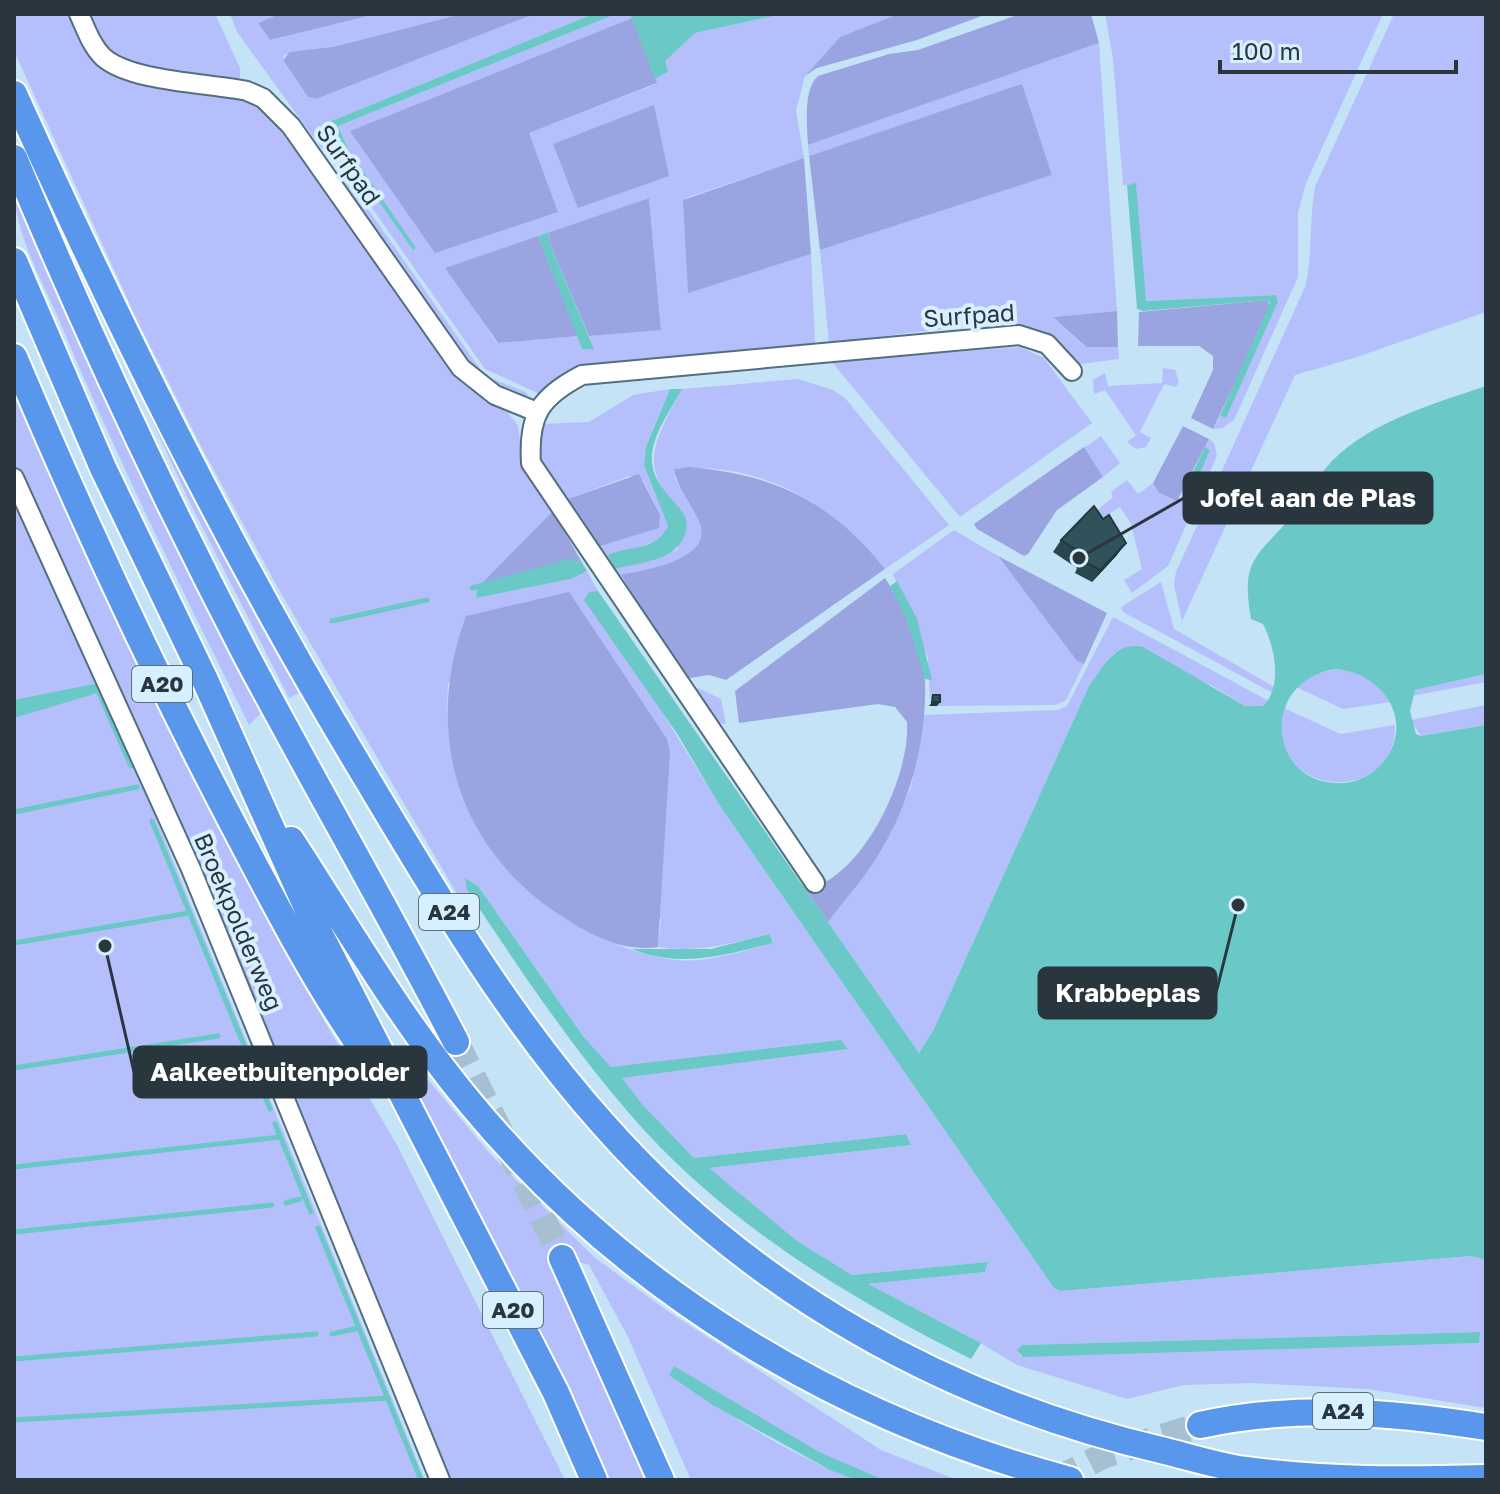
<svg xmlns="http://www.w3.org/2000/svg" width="1500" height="1494" viewBox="0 0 1500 1494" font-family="'Golos Text',sans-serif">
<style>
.green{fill:#b5bffb;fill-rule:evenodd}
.forest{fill:#9aa4e1}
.water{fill:#6ac9c6;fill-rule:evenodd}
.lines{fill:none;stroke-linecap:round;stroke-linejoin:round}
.stream{stroke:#6ac9c6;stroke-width:5}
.highway-tunnel{stroke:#a6c0d1;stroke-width:26;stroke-dasharray:26 13;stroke-linecap:butt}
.minor-casing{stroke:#536f7f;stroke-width:22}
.highway-casing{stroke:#fff;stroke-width:30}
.minor{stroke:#fff;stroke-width:18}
.highway{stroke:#5897eb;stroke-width:26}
.wall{fill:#29474d}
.shaded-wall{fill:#22393f}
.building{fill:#30525a;stroke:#22393f;stroke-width:2}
.labels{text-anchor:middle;stroke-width:8;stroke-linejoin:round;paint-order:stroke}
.shield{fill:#d7f0ff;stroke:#5e6e78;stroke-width:2}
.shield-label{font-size:22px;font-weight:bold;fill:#2a363e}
.street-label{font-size:24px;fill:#2a363e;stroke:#d7f0ff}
.leader{fill:none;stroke:#2a363e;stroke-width:3}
.callout-dot{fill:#2a363e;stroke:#d7f0ff;stroke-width:3}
.callout{fill:#2a363e;stroke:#2a363e;stroke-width:3}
.callout-label{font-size:26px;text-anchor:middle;font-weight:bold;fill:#fff}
</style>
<rect width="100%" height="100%" fill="#c5e3f6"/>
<!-- green -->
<path class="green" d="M14 14H71L125 76 253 102 288 134 451 369 482 399 506 410 518 426 524 469 553 511 477 588 476 598 571 579 587 571 598 591 589 593 718 803 1054 1288 1061 1291 1472 1256 1486 1260V1408L1368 1389 1253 1383 1183 1385 1127 1399 1017 1365 972 1338 867 1284 985 1272 988 1262 852 1275 797 1241 708 1168 911 1145 906 1134 694 1158 642 1104 621 1078 847 1049 611 1067 583 1036 478 886 466 879 467 890 481 911 457 894 278 588 204 452 138 322 14 51ZM448 682 661 919 658 947C697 953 730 944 768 934L773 943C742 951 708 963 676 960 649 958 620 946 595 935 494 887 441 793 448 682ZM1479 1332V1343L1020 1356 1021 1345Z
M86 14H215L240 68V78L233 81 134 65 107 51Z
M230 14H279L258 23 270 40 376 14H461L333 47 284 55 283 60 308 97 316 99 534 14H593L317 127 348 149 338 126 616 14H630L632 18 351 131 529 133 656 84 655 79 668 72 664 61 695 33 783 14H898L840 37 805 76 796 111 804 158 686 198 688 292 811 254 815 342 811 346 586 366 540 394 485 369 351 178 322 149 298 116 237 32ZM649 198 661 329 589 336 593 349H582L578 336 497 343 446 268Z
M1105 14H1383L1306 183 1298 213V277L1234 420 1223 428 1213 429 1220 416 1226 418 1278 302 1276 295 1145 301 1136 184 1123 185 1113 58Z
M1394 14H1486V312L1354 358 1295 375 1182 621 1174 585 1176 572 1305 287C1313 255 1309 221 1315 187Z
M1099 43 1117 311 1053 317 1085 347H1118L1119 359 1081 364 1020 328 995 322 829 343 820 250 1052 175 1022 85 809 156 808 145Z
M327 163 363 202 485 376 526 392 528 396 504 391 469 366Z
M14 185 262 712 249 725C183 592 117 459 60 322 41 278 14 233 14 185Z
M101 309 303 691 289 698 189 501Z
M1020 347 1044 358 1092 423 960 517 831 361Z
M1163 368 1175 370 1179 382 1176 387 1164 384 1140 432 1151 438 1146 447 1136 449 1127 442 1136 435 1105 390 1094 394 1093 380 1105 373 1108 386 1162 383Z
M798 379 833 390 845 398 949 525 885 569C835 505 766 464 681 468L675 469V478C681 493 696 507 700 523 711 567 639 568 613 579L541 473 534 447 541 424 589 422 633 395 670 389 646 447 668 526 663 538 637 548 616 569 677 550 685 516C636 467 653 444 682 389ZM629 476 643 480 655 505 568 499Z
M14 391 87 560 185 764 301 981 398 1147 565 1480H449L14 461Z
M1101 436 1120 463 1103 477 1084 448Z
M1209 439 1214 443 1217 456 1168 566 1132 593 1124 580 1142 569 1131 524 1120 507 1101 519 1095 512 1113 497 1111 492 1127 480 1138 494 1153 483 1158 492 1181 499 1184 491 1191 494 1210 450 1205 447Z
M14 498 99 683 91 695 104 691 425 1480H14Z
M954 530 998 556 1077 661 1084 664 1066 700 1056 705 937 706V700L930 699 928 658 893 574Z
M1161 582 1174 629 1274 687 1273 693 1123 612 1121 607Z
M1113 617 1269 701 1263 706H1245L1211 685 1114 653 1089 686 934 1029 919 1053 828 922 883 848 911 787 924 715 1058 710 1067 706Z
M1336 669C1362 671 1376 680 1390 702L1343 709 1296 687 1309 676Z
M1486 674V682L1412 696 1415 690Z
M698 688 721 699 726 724 714 723 691 689Z
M1486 705V725L1421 736 1411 720Z
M1284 708 1340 734 1395 725C1396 811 1260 796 1284 708Z
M418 1072 430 1082 491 1155 594 1257 666 1310 881 1450 957 1480C934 1480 904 1485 882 1479 815 1462 734 1403 674 1366L670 1375C727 1414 790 1455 856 1480H691L627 1335 589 1265 547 1253 646 1480H605L406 1083Z"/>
<!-- forest -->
<path class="forest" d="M279 14H376L270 40 258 23Z
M461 14H534L316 99 308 97 283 60 290 52 333 47Z
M898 14H987L917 40 817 68 805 76 840 37Z
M1020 14H1091L1099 43 808 145C807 126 803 89 818 76L889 54 918 50Z
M632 18 657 83 529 133 558 212 435 253 350 131Z
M1022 84 1052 175 820 250 809 156Z
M654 105 669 176 578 208 553 144Z
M804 158 811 254 688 293 683 200Z
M649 198 661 330 589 336 549 242 550 232Z
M538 236 578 336 498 343 445 268Z
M1268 300 1270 309 1213 429 1191 418 1213 370V356L1199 346H1138L1139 312Z
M1117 311 1118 347H1086L1053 317Z
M1183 426 1209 439 1177 501 1158 492 1153 483Z
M1084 447 1103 477 1057 510 1028 554 1024 556 977 529 974 524Z
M689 467C776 475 831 501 885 569L726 680 709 675 684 679 621 575C648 569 722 559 696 515 688 499 677 487 674 469Z
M639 474 660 515 659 528 600 546 568 499Z
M553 511 581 561 477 588Z
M998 556 1107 613 1084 664 1077 661Z
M885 578C901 602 924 652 925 681 927 738 911 799 883 847 868 874 846 898 828 922L803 886C811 885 820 885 827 881 872 855 910 772 907 722L895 707 878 704 739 723 735 691Z
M569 592 667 739 670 752 658 947C625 952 594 937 566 919 458 852 422 734 466 616Z"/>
<!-- water -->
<path class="water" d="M593 14H616L338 126 348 149 416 248 413 250 339 145 327 131 320 133 317 127Z
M630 14H783L695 33 665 61 668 72 655 79Z
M1136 183 1146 301 1276 295 1278 302 1226 418 1220 416 1270 303 1268 300 1143 311 1137 309 1127 185Z
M550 232 549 242 594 349H582L538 236Z
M1486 386V674L1415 690 1410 711 1416 734 1421 736 1486 725V1260L1471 1256 1061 1291 1054 1288 718 803 678 735 584 600 589 592 598 591 919 1053 934 1029 1089 686C1104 667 1115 641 1143 647L1245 706H1263C1283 687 1275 647 1263 624L1251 619C1240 558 1258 556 1294 514 1308 497 1318 475 1333 460 1374 420 1434 404 1486 386ZM1336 669C1381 672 1415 719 1385 760 1375 773 1360 782 1344 783 1268 788 1257 681 1336 669Z
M670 389H682C671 410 650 437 652 462 654 485 672 497 683 513 687 518 687 525 686 531 679 561 641 562 615 569L608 555C630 545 657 551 668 526L644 465 646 447Z
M1205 447 1210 450 1191 494 1184 491Z
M581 561 587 571 571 579 476 598 477 588Z
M897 581 917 619 932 680 925 679 906 618 890 586Z
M99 683 104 691 14 718V700Z
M465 878 478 886 583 1036 611 1067 841 1040 848 1049 622 1078 642 1104 694 1158 906 1134 911 1145 709 1168 797 1241 852 1275 988 1262 985 1272 868 1284 981 1343 971 1359C845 1296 720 1220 628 1112 568 1042 518 967 467 890Z
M769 934 773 943C725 955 680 969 632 949H711Z
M1480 1332 1479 1343 1023 1357 1017 1350 1022 1345Z
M674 1366 819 1452 884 1480H856L830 1470 711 1404 669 1375Z"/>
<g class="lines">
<!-- stream -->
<path class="stream" d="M472 588 573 561
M332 621 427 600
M99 693 131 766
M14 812 137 787
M152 821 270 1109
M14 943 189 913
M14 1068 218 1036
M275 1124 311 1212
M14 1167 280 1137
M286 1203 300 1199
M318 1228 421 1480
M14 1232 272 1205
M332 1334 359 1328
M14 1359 316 1334
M14 1420 388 1398"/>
<!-- highway-tunnel -->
<path class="highway-tunnel" d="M456 1042 562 1258
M1055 1480 1105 1455 1200 1425"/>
<!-- minor casing -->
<g class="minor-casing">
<path id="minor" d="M79 14C86 29 91 45 103 57 131 82 209 83 247 91L263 98 291 126 461 368 495 395 537 412
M14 478 191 869 440 1480
M815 883 531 463C528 415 540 397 582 375L1019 335 1047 344 1072 371"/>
</g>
<!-- highway casing -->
<g class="highway-casing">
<path id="highway" d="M14 94C118 324 228 548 358 764 432 888 507 1017 604 1125 751 1291 947 1400 1161 1450 1190 1457 1217 1466 1246 1470 1326 1481 1406 1480 1486 1478
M14 158C84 326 161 491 245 653 314 783 388 911 456 1042
M14 261 103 468 205 680 312 919 556 1393 594 1480
M14 357C82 518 155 676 236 830 275 904 313 978 360 1046
M291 840C349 929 402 1022 471 1104 625 1290 838 1419 1070 1480
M562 1258 661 1480
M1200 1425C1296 1404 1390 1412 1486 1427"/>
</g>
<!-- minor -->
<use href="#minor" class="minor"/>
<!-- highway -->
<use href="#highway" class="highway"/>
</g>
<!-- wall -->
<path class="wall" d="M1061 540 1117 555 1092 582 1075 573 1077 568 1053 552Z"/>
<!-- shaded-wall -->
<path class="shaded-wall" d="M1126 543 1117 555 1092 582 1100 570Z
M932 702H940L937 706H929Z"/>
<!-- building -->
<path class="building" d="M1094 506 1103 519 1109 515 1126 543 1100 570 1083 561 1086 556 1061 540Z
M933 695H940V702H932Z"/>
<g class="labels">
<!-- shield labels -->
<g class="shield">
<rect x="132" y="666" width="60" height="36" rx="6"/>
<rect x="419" y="894" width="60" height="36" rx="6"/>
<rect x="483" y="1292" width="60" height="36" rx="6"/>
<rect x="1313" y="1393" width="60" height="36" rx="6"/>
</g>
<g class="shield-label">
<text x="162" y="692">A20</text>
<text x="449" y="920">A24</text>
<text x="513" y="1318">A20</text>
<text x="1343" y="1419">A24</text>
</g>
<!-- street labels -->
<g class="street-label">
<text transform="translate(348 165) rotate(55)" y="8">Surfpad</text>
<text transform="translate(969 316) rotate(-4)" y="8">Surfpad</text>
<text transform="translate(238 922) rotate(67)" y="8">Broekpolderweg</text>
</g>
</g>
<!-- callouts -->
<path class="leader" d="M1079 558L1184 498M1238 905L1216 993M105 946L134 1072"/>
<g class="callout-dot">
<circle cx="1079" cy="558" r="8"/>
<circle cx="1238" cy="905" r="8"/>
<circle cx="105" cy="946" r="8"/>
</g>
<g class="callout">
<rect x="1184" y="473" width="248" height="50" rx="8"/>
<rect x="1039" y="968" width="177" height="50" rx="8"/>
<rect x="134" y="1047" width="292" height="50" rx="8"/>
</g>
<g class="callout-label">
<text x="1308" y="507">Jofel aan de Plas</text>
<text x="1128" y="1002">Krabbeplas</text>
<text x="280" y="1081">Aalkeetbuitenpolder</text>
</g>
<!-- border -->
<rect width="1500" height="1494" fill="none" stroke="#2a363e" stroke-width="32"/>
<!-- scale -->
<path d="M1220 60v12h236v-12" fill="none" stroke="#2a363e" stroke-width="4"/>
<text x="1232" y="60" font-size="24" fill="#2a363e" stroke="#d7f0ff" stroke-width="6" paint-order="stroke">100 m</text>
</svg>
